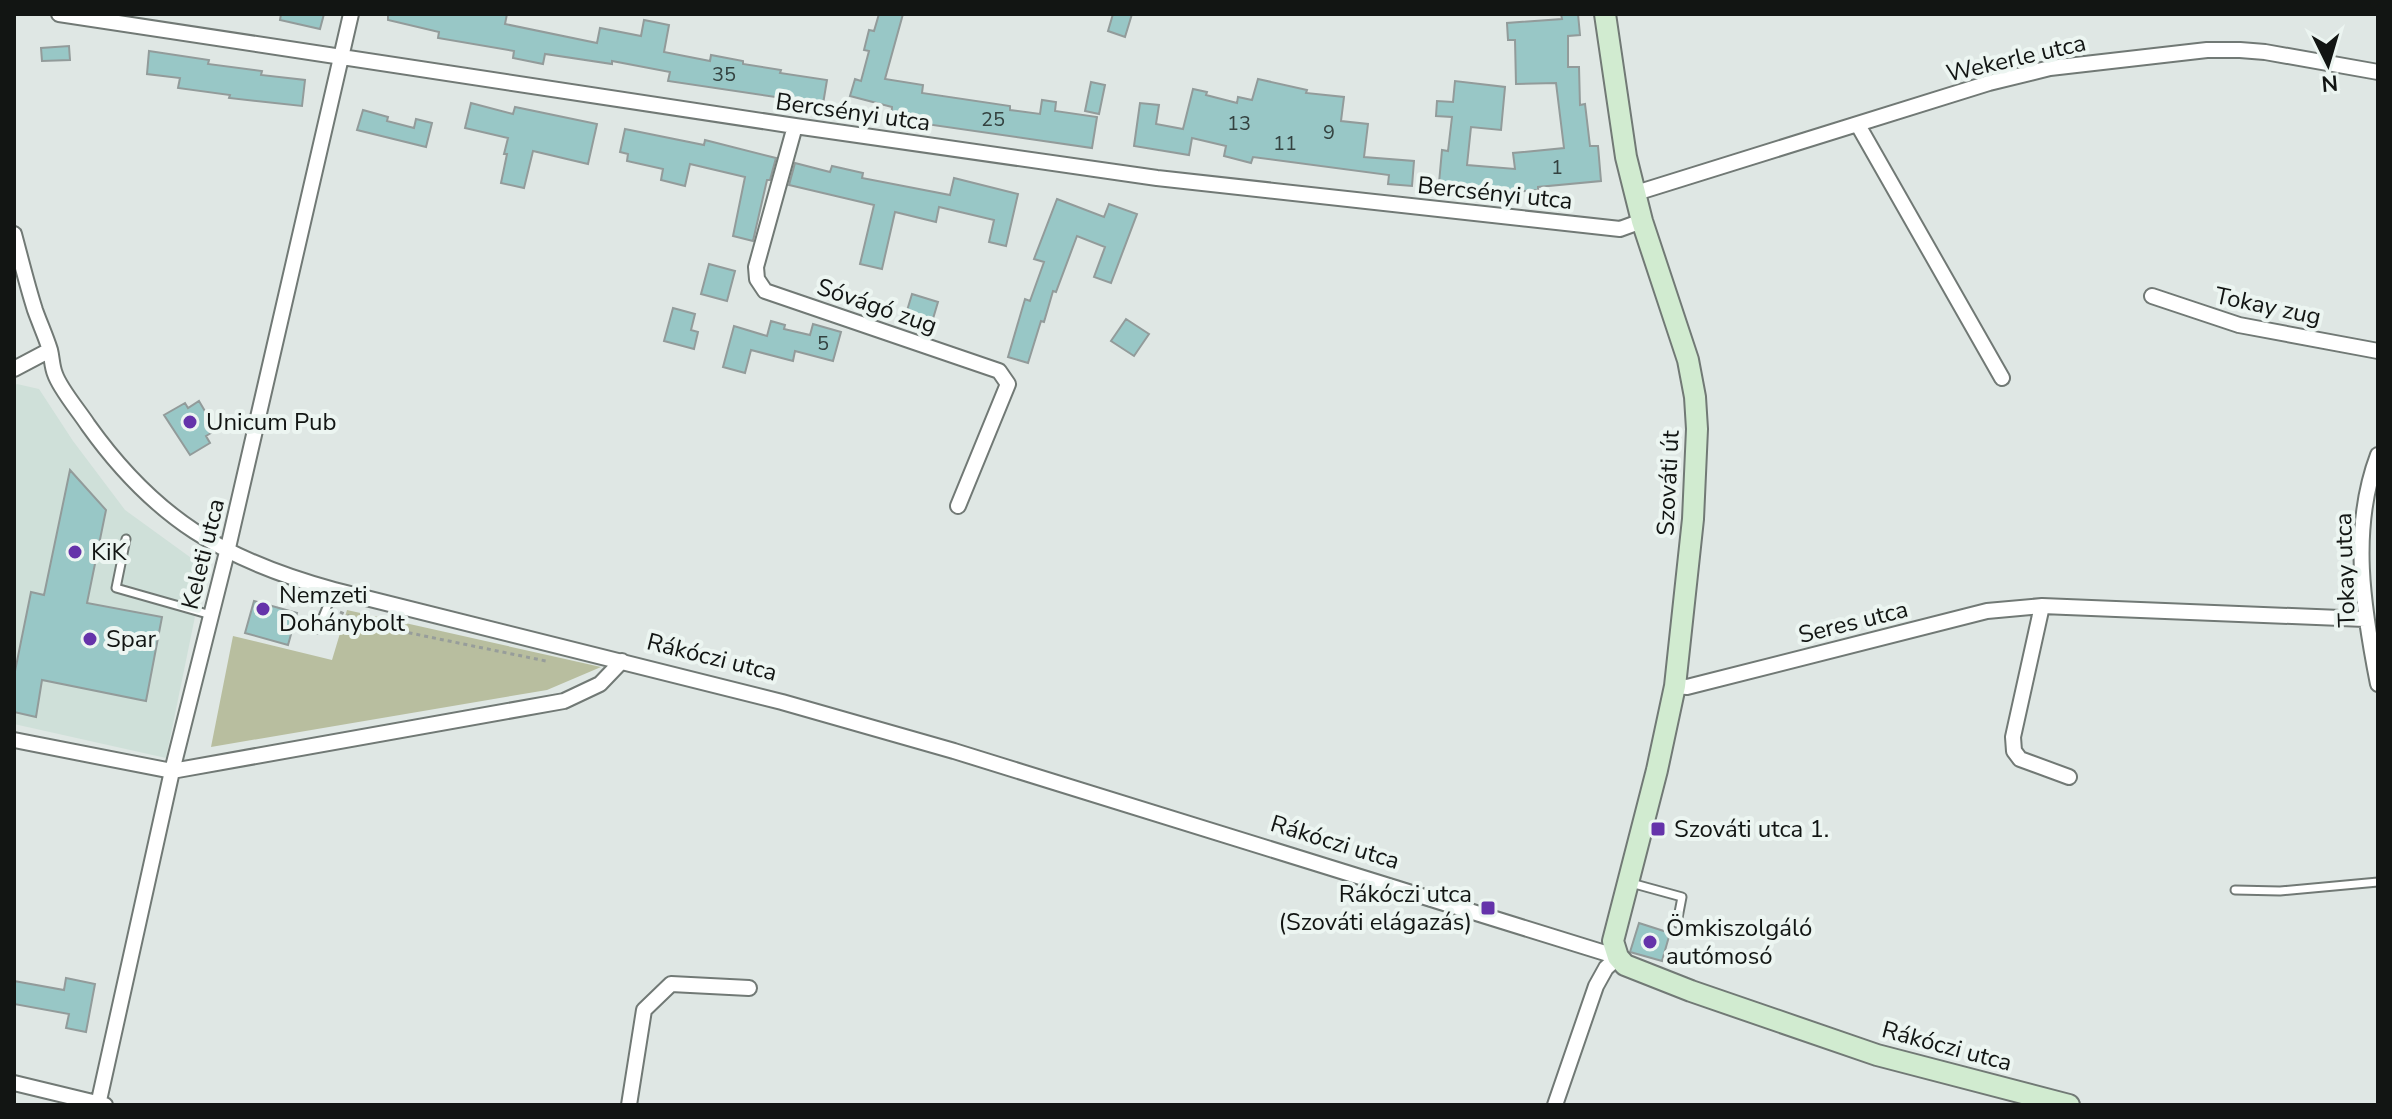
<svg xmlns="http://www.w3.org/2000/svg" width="2392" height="1119" viewBox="0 0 2392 1119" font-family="'Nunito Sans',sans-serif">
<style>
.built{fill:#cfe0d9}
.green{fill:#b8be9f}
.building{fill:#98c7c6;stroke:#929b9a;stroke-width:2}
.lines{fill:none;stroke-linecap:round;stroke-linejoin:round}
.lane-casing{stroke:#717975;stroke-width:11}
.street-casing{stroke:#717975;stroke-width:18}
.secondary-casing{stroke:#717975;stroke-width:24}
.path{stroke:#979d9a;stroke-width:3;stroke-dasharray:4 4;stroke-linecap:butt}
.lane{stroke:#fff;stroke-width:7}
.street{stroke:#fff;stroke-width:14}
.secondary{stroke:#d1ebd0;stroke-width:20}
.poi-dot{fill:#6533aa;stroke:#ecf5f1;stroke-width:3}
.labels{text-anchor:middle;stroke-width:8;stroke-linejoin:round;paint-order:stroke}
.number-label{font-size:20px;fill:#344240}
.street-label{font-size:24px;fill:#121513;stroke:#ecf5f1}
.poi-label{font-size:24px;fill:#121513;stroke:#ecf5f1;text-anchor:start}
</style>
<rect width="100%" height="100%" fill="#dfe7e4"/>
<!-- built -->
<path class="built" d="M17 384 39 389 73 441 125 510 205 568 166 758 14 724V386Z"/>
<!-- green -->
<path class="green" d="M347 610 601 667 547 690 211 747 233 636 332 660Z"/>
<!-- building -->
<path class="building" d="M281 14H324L320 29 280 20Z
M388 14H507L505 24 597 43 600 28 641 36 644 20 669 25 664 52 710 61 711 55 743 61V64L781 70 780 73 827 80 823 104 668 81 670 72 612 61V64L545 54 543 64 513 58 514 51 438 38 439 32 388 20Z
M879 14H903L885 79 923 85 922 93 1010 106V110L1040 114 1042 100 1056 102 1055 111 1097 117 1092 148 891 119 892 107 850 96 855 79 861 81 869 51 864 50 869 30 874 31Z
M1113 14H1132L1125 37 1108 31Z
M1561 14H1578L1580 35 1568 36V67H1579L1580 105 1585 104 1590 146H1598L1601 181 1538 187V190L1498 193 1497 196 1466 194 1467 185 1439 183 1442 150 1448 151 1452 117 1436 116 1437 101 1453 102 1455 81 1505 87 1501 130 1471 127 1467 165 1515 169 1513 153 1564 148 1556 83 1516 84 1515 40H1508L1507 23 1562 19Z
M69 46 70 60 42 61 41 48Z
M149 51 209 60 208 64 262 71 261 75 305 80 302 106 229 98 230 95 178 88 180 78 147 74Z
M1258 79 1307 90 1306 93 1344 97 1341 121 1368 124 1364 157 1414 161 1412 186 1388 184 1389 175 1253 157 1251 163 1224 156 1226 146 1192 138 1189 155 1134 146 1140 103 1159 105 1156 124 1183 129 1193 89 1207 92 1206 95 1237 103 1238 97 1252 100Z
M1091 82 1105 85 1099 114 1085 111Z
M471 103 513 114 515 107 597 124 588 164 533 151 524 188 501 183 507 154H504L508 138 465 128Z
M363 110 388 117 387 121 414 128 416 119 432 123 426 147 357 130Z
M625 129 704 145 705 140 776 158 770 180H767L753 241 733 236 745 177 690 164 685 186 661 180 663 169 627 161 628 154 620 152Z
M795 163 830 172 832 166 863 173 862 178 950 195 954 178 1018 194 1006 246 989 242 994 220 939 207 936 222 895 212 882 269 860 264 874 205 789 185Z
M1057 199 1104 217 1109 204 1137 214 1111 283 1094 277 1105 247 1077 236 1056 292 1053 291 1044 322 1041 321 1028 363 1008 357 1025 299 1030 301 1044 262 1034 259Z
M709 264 735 271 727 301 701 294Z
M912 294 938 302 929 332 903 324Z
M673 308 695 314 691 330 698 332 694 349 664 341Z
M1126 319 1149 334 1134 356 1111 341Z
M771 321 785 325 784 329 810 335 813 324 841 332 833 361 795 351 793 361 751 350 745 373 723 367 734 326 767 336Z
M199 401 216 430 206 436 210 443 190 455 164 415 185 403 188 408Z
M70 470 106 510 87 603 162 617 146 701 42 680 36 717 14 712V676L31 592 44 595Z
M254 601 297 613 288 645 245 633Z
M1639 923 1670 933 1662 961 1630 952Z
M66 978 95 984 86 1032 66 1028 69 1014 14 1004V981L64 990Z"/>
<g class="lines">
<!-- lane casing -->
<g class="lane-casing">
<path id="lane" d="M126 539 116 588 211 615
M318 629 334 590
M1631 883 1682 897 1677 923
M2235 890 2280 891 2378 882"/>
</g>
<!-- street casing -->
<g class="street-casing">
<path id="street" d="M59 14 795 126 1157 178 1620 229 1642 221
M1858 125 2002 378
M795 126 756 267 757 279 765 291 999 371 1008 384 958 506
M1636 193 1989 83 2050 68 2207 50H2240L2265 52 2378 72
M14 234C21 260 27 285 35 310 40 324 46 337 50 350 52 358 52 367 55 374 60 389 79 411 88 425 155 519 224 560 334 590L782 702 954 751 1618 957
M2152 296 2239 325 2378 351
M14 369 50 350
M2378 455C2350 529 2363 608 2378 684
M2042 606 2013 737 2014 751 2020 759 2069 777
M1675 686 1687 687 1987 611 2042 606 2365 619
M14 740 172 771 564 701 600 684 622 661
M14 1083 105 1105
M98 1105 172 771 227 552 351 14
M629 1105 644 1010 671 984 749 988
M1555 1105 1596 986 1606 968 1618 957"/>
</g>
<!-- secondary casing -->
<g class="secondary-casing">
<path id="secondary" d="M1605 14 1626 157 1642 221 1688 360 1695 397 1697 429 1693 519 1675 686 1657 770 1613 941 1618 957 1625 965 1691 991 1877 1055 2069 1105"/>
</g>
<!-- path -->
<path class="path" d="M340 612 366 624 546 661"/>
<!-- lane -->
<use href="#lane" class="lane"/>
<!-- street -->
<use href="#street" class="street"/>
<!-- secondary -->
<use href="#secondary" class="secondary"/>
</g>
<!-- markers -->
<g class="poi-dot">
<circle cx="190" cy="422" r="8"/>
<circle cx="75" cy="552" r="8"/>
<circle cx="263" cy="609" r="8"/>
<circle cx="90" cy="639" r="8"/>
<rect x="1650" y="821" width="16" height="16" rx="4"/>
<rect x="1480" y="900" width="16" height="16" rx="4"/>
<circle cx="1650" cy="942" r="8"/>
</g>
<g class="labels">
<!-- number labels -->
<g class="number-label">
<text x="724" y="81">35</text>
<text x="993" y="126">25</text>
<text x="1239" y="130">13</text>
<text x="1329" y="139">9</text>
<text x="1285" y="150">11</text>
<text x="1557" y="174">1</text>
<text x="823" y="350">5</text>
</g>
<!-- street labels -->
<g class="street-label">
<text transform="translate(2016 58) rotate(-13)" y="8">Wekerle utca</text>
<text transform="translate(853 112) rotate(8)" y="8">Bercsényi utca</text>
<text transform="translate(1495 193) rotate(6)" y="8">Bercsényi utca</text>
<text transform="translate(877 306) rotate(19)" y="8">Sóvágó zug</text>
<text transform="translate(2268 306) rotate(12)" y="8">Tokay zug</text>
<text transform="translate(1668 483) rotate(-87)" y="8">Szováti út</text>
<text transform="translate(203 554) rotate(-76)" y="8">Keleti utca</text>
<text transform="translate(2345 570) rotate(-92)" y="8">Tokay utca</text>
<text transform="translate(1853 622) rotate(-14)" y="8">Seres utca</text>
<text transform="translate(712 657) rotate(14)" y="8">Rákóczi utca</text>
<text transform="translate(1335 842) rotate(17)" y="8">Rákóczi utca</text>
<text transform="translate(1947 1046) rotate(15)" y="8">Rákóczi utca</text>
</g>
<!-- poi labels -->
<g class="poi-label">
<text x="206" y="430">Unicum Pub</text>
<text x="91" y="560">KiK</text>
<text x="279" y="603">Nemzeti<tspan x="279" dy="28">Dohánybolt</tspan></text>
<text x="106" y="647">Spar</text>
<text x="1674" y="837">Szováti utca 1.</text>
<text x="1472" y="902" text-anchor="end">Rákóczi utca<tspan x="1472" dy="28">(Szováti elágazás)</tspan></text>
<text x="1666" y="936">Ömkiszolgáló<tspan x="1666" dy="28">autómosó</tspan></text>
</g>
</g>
<!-- border -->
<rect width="2392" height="1119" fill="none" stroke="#121513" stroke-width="32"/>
<!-- north arrow -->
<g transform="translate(2328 64) rotate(175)" stroke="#ecf5f1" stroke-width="6" paint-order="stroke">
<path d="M0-6L14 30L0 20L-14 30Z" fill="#121513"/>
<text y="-12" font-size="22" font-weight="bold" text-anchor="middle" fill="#121513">N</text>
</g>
</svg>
